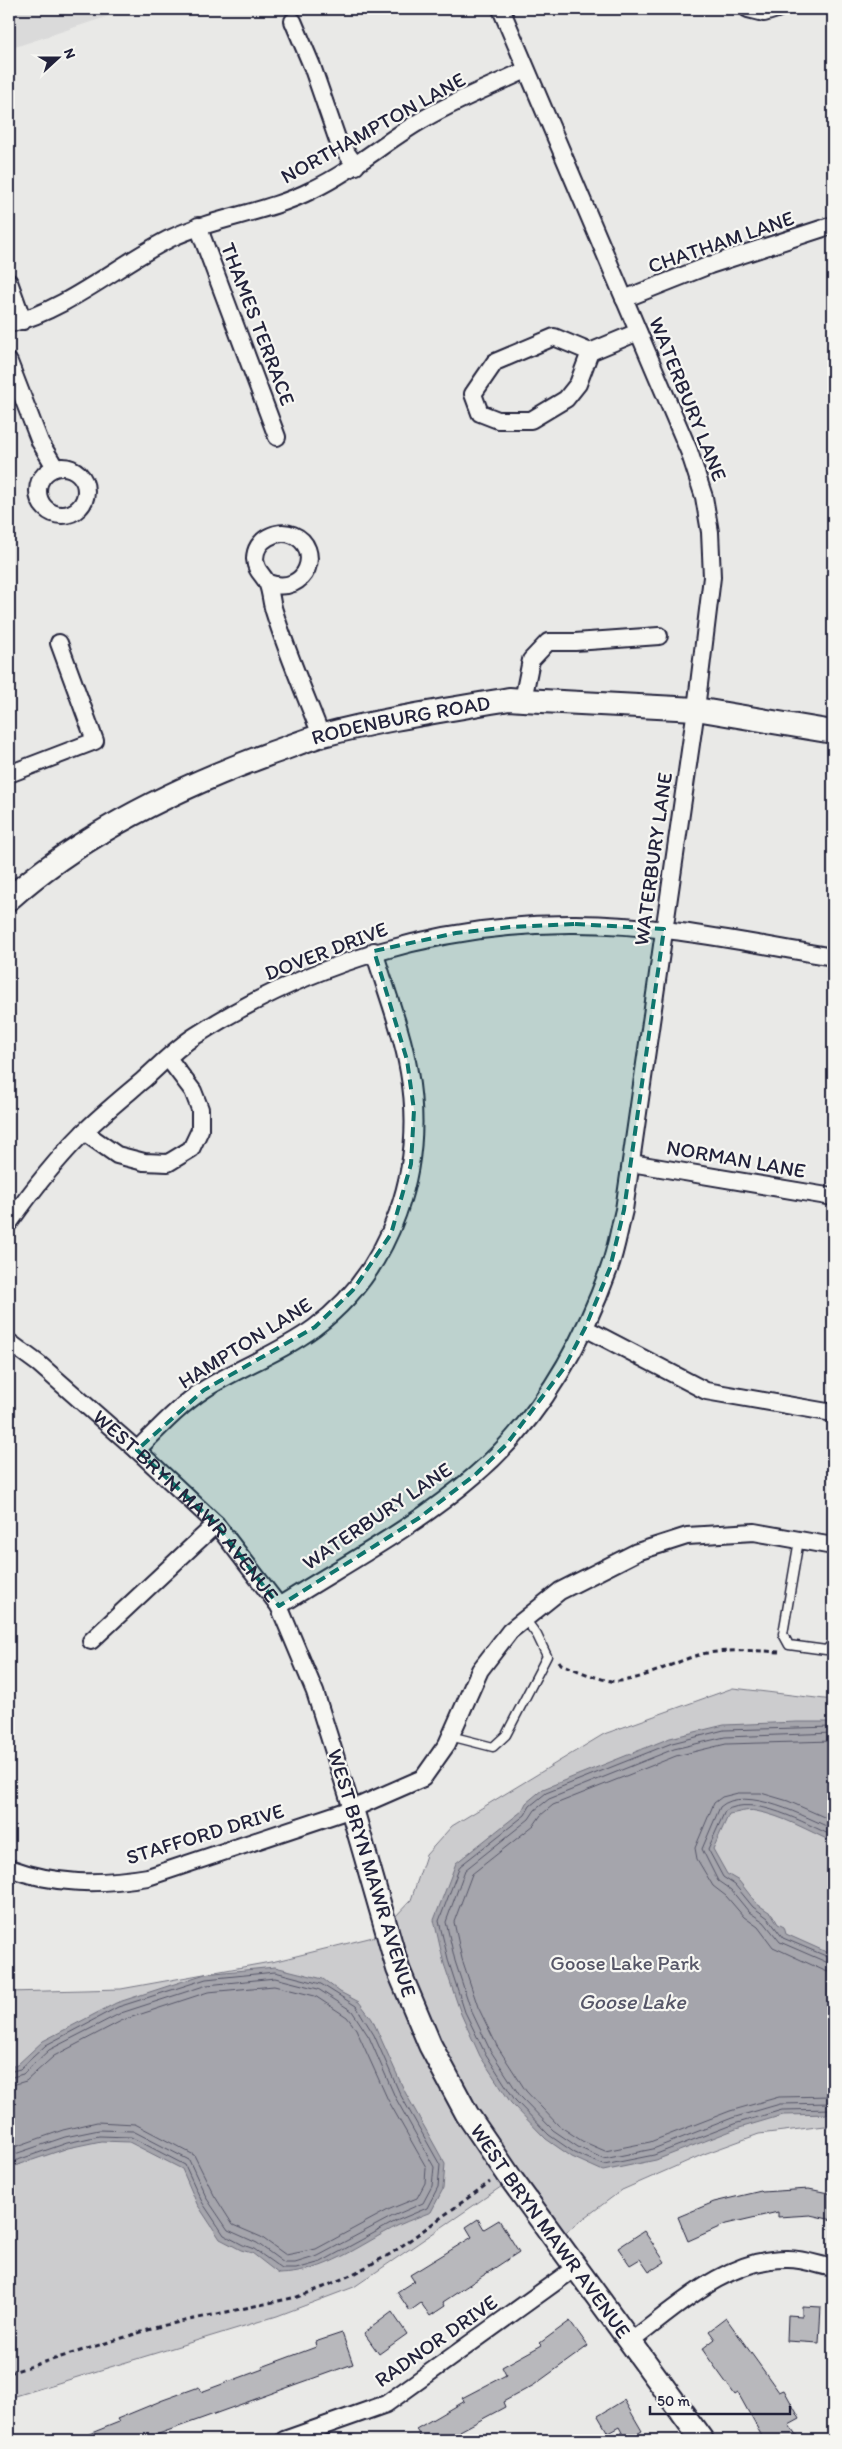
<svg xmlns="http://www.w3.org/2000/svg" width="842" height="2449" viewBox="0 0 842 2449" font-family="Itim,sans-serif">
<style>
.built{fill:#dadada}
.green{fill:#ccccce;stroke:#777784}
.water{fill:#a5a5ac;stroke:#71717f}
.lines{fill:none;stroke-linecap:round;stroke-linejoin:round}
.shore{stroke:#565668;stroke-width:1}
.building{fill:#b8b8bc;stroke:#22223b}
.lane-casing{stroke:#22223b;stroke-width:11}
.street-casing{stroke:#22223b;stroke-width:20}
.secondary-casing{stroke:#22223b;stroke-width:26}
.path{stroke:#22223b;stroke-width:3;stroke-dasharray:5 4;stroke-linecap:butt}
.lane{stroke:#f6f6f2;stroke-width:8}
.street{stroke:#f6f6f2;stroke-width:16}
.secondary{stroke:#f6f6f2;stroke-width:22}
.marked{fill:#0f766e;fill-opacity:0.2;stroke:#0f766e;stroke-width:4;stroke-dasharray:10 6;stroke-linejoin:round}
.labels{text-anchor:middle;stroke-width:4.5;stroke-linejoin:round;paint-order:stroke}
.street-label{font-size:21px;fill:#22223b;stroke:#f6f6f2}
.park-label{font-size:21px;fill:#555567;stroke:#f6f6f2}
.water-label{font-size:22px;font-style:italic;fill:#565668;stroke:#f6f6f2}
</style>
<rect width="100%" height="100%" fill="#e9e9e7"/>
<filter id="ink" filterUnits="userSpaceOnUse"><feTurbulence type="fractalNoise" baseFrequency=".02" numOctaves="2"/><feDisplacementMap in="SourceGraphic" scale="10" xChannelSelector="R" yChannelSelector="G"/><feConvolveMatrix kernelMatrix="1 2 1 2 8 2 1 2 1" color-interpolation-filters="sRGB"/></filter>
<g filter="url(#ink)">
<!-- built -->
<path class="built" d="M9 9H130L9 49Z"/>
<!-- green -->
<path class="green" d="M733 1688 833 1700V2129L825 2126 759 2134 704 2154 622 2190 555 2240 511 2180 354 2287 277 2316 9 2398V1992L121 1989 276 1961 377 1936 411 1900 426 1855 452 1826 604 1734Z"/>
<!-- water -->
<path class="water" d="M797 1722H833V1842C809 1831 783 1816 756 1811 747 1809 738 1813 729 1814L713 1849 727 1874 739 1881 757 1904 772 1914 778 1924 784 1927 786 1934 833 1955V2114L783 2115 736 2129 656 2160 603 2171 572 2157 546 2139 511 2103 480 2056 461 2014 444 1964 434 1920 456 1863 522 1811 526 1803 543 1789 670 1738 724 1725Z
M275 1967 323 1979 340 1992 359 2002 372 2019 405 2092 445 2164 443 2189 431 2212C421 2216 410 2220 399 2225 359 2245 326 2273 279 2274L252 2253 241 2250 220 2239 197 2204 182 2169 129 2142 101 2141 68 2148 9 2168V2067L17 2065 43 2041 116 2003 205 1974Z"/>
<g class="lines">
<!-- shore -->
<path class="shore" d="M833 1727 724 1730 672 1743 546 1793 530 1806 525 1815 460 1866 439 1921 449 1963 465 2012 485 2053 515 2100 549 2135 575 2153 604 2165 654 2155 734 2124 782 2110 833 2109
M833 1733 725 1737 674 1749 549 1799 535 1810 529 1819 465 1870 446 1922 455 1961 471 2010 490 2050 520 2096 553 2130 578 2147 604 2159 653 2149 732 2118 780 2104 833 2103
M833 1741 726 1744 676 1756 553 1805 541 1815 534 1825 472 1874 454 1922 462 1959 478 2007 497 2046 526 2091 558 2125 582 2141 605 2151 650 2142 730 2111 779 2097 833 2096
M833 1821 788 1801 761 1793H738L722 1797 714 1803 695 1848 697 1859 713 1886 726 1896 744 1917 758 1927 773 1947 825 1971 833 1973
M833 1829C807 1818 745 1784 720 1807L702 1849 718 1881 731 1890 749 1912 764 1922 780 1942 833 1965
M833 1836C806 1824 753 1793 725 1811L708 1849 723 1877 735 1885 753 1907 768 1918 783 1938 833 1959
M9 2072 20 2069 46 2045 118 2007 206 1979 275 1972 321 1984 356 2006 374 2035 400 2094 440 2165 438 2187 427 2208 396 2221 321 2262 296 2269H282L254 2249 243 2245 224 2235 202 2202 185 2165 131 2137 99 2136 67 2143 9 2163
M9 2078 23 2074 49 2050 121 2013 207 1985 275 1978 318 1989 352 2011 369 2037 395 2097 434 2167 432 2186 423 2203 393 2216 318 2256 295 2263H284L257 2243 228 2230 207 2199 189 2160 133 2131 99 2130 65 2137 9 2156
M9 2086 26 2081 54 2056 123 2020 208 1992 274 1986 315 1996 347 2017 356 2029 388 2100 426 2167 425 2183 417 2198 390 2209 316 2249 286 2255 261 2237 233 2225 214 2195 194 2155 135 2124 97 2122 63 2130 9 2149"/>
</g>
<!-- building -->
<path class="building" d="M809 2189 833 2194V2220L810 2215 778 2217V2212L726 2224 688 2241 678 2217 714 2202 761 2191 762 2192Z
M478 2219 484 2229 499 2220 519 2252 443 2302 445 2306 430 2316 421 2303 410 2311 397 2292 414 2281 410 2275 472 2237 466 2227Z
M644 2231 665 2262 649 2272 640 2259 630 2265 618 2248Z
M802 2306 821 2307 819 2343 787 2341 788 2315 802 2316Z
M392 2312 407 2334 379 2354 364 2333Z
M726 2318 779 2392 784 2390 800 2419 789 2425 800 2440H764L738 2393 735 2395 702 2349 715 2339 709 2331Z
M570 2321 588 2346 534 2385 503 2402 505 2407 460 2431 465 2440H422L416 2429 464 2401 462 2398 506 2375 502 2367 542 2345 540 2343Z
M342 2333 353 2364 142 2440H74L119 2422 117 2419 163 2400 199 2387 201 2392 263 2369 262 2367 316 2347 315 2342Z
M624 2400 642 2431 626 2440 619 2427 608 2433 598 2416Z"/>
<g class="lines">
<!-- lane casing -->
<g class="lane-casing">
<path id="lane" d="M799 1540 783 1634 789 1645 826 1650 833 1643
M450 1736 493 1747 506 1735 547 1656 537 1635 525 1619"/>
</g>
<!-- street casing -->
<g class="street-casing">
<g id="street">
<path d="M748 9 764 13 777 9"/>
<path d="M293 21 312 66 338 141 356 166"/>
<path d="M198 226 277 437"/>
<path d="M9 282 23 321"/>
<path d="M624 299 710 265 833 225"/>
<path d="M9 324C67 310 116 266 169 239 215 217 267 213 312 190 350 172 381 145 417 123 451 102 490 87 526 70"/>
<path d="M590 352 578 384 566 399 531 420H498L480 413 473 394 495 362 554 337 590 352 638 332"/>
<path d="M9 362 40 442 55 467"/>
<circle cx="62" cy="491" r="24"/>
<path d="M268 583C308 597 323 547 293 535 277 529 255 539 255 559 256 573 264 574 268 585 271 593 271 602 274 611 287 653 305 694 321 735"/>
<path d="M523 700 531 660 548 642H575L659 636"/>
<path d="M9 774 95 741 59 643"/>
<path d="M84 1132 117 1155 144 1162 168 1163 191 1149 200 1130V1109L193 1091 168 1058"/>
<path d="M631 1163 833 1197"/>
<path d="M9 1223C31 1192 55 1161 83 1133 101 1115 122 1098 142 1081 159 1066 176 1048 195 1036 308 963 441 923 575 924 662 924 748 943 833 957"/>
<path d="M585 1328 706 1391 833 1413"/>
<path id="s1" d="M9 1342 39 1364 137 1450 216 1524 279 1606 315 1692 352 1809"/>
<path d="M137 1450C158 1429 180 1405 205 1389 240 1367 280 1353 314 1328 393 1269 426 1167 409 1072 402 1031 386 991 374 951"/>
<path d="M279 1606C345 1564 415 1527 474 1476 538 1422 581 1347 609 1269 616 1250 619 1230 624 1210L696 709 712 577 710 532 704 497 689 451 501 9"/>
<path d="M91 1641 216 1524"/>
<path d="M9 1868C55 1885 100 1885 148 1877L352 1809 423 1778 447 1744 480 1670 510 1631 560 1591 637 1552 687 1536 754 1532 833 1546"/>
<path d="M630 2342C676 2308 726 2258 788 2259 803 2259 819 2265 833 2268"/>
<path d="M284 2440 386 2404 575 2268"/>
</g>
</g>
<!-- secondary casing -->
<g class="secondary-casing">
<g id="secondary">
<path id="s2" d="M9 899C82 834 179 787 269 754 287 748 305 740 323 735 384 719 447 710 509 699L523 700 696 709 833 732"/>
<path id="s3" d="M352 1809 398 1969 430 2045 467 2114 512 2180 702 2440"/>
</g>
</g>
<!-- path -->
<path class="path" d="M559 1661 561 1664C577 1670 594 1678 611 1681 639 1684 679 1658 707 1653 730 1650 756 1650 779 1652
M9 2373 161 2326 297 2297 324 2287 353 2274 392 2253 490 2182"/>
<!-- lane -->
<use href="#lane" class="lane"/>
<!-- street -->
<use href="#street" class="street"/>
<!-- secondary -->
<use href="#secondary" class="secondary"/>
</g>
</g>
<!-- marked area -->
<path class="marked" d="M575 924 664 929 624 1210 610 1268 585 1328 564 1368 506 1445 476 1474 419 1518 279 1606 216 1524 137 1450 204 1390 315 1327 353 1290 391 1234 411 1164 414 1110 407 1060 374 951 456 933 511 927Z"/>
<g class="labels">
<!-- street labels -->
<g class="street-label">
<text transform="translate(373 128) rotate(-29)" y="7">NORTHAMPTON LANE</text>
<text transform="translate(721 242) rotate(-19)" y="7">CHATHAM LANE</text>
<text transform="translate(258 324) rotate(69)" y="7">THAMES TERRACE</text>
<text transform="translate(688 399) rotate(68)" y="7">WATERBURY LANE</text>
<text dy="7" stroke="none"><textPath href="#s2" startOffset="436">RODENBURG ROAD</textPath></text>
<text transform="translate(653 859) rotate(-82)" y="7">WATERBURY LANE</text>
<text transform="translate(326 951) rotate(-21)" y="7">DOVER DRIVE</text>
<text transform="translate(736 1159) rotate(10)" y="7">NORMAN LANE</text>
<text transform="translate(245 1343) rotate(-32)" y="7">HAMPTON LANE</text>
<text dy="7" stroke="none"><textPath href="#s1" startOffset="242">WEST BRYN MAWR AVENUE</textPath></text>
<text transform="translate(377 1516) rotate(-34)" y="7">WATERBURY LANE</text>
<text transform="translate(205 1834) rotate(-17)" y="7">STAFFORD DRIVE</text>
<text transform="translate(372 1873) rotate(73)" y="7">WEST BRYN MAWR AVENUE</text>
<text dy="7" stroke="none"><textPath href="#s3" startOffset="471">WEST BRYN MAWR AVENUE</textPath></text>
<text transform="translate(436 2341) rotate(-35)" y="7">RADNOR DRIVE</text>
</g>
<!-- park labels -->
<g class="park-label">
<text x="625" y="1970">Goose Lake Park</text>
</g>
<!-- water labels -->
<g class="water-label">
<text x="632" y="2009">Goose Lake</text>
</g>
</g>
<!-- margin -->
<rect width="842" height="2449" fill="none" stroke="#f6f6f2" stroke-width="30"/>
<rect x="15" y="15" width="812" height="2419" fill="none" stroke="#22223b" stroke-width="2" filter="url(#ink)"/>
<!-- north arrow -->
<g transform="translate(58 58) rotate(69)" stroke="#f6f6f2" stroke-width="4" paint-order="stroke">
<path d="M0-4L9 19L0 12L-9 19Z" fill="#22223b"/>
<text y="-8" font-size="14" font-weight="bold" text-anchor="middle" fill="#22223b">N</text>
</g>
<!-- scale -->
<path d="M650 2406v8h140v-8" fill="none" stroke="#22223b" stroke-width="2.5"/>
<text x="657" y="2406" font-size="15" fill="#22223b" stroke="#f6f6f2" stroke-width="4" paint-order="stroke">50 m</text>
</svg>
